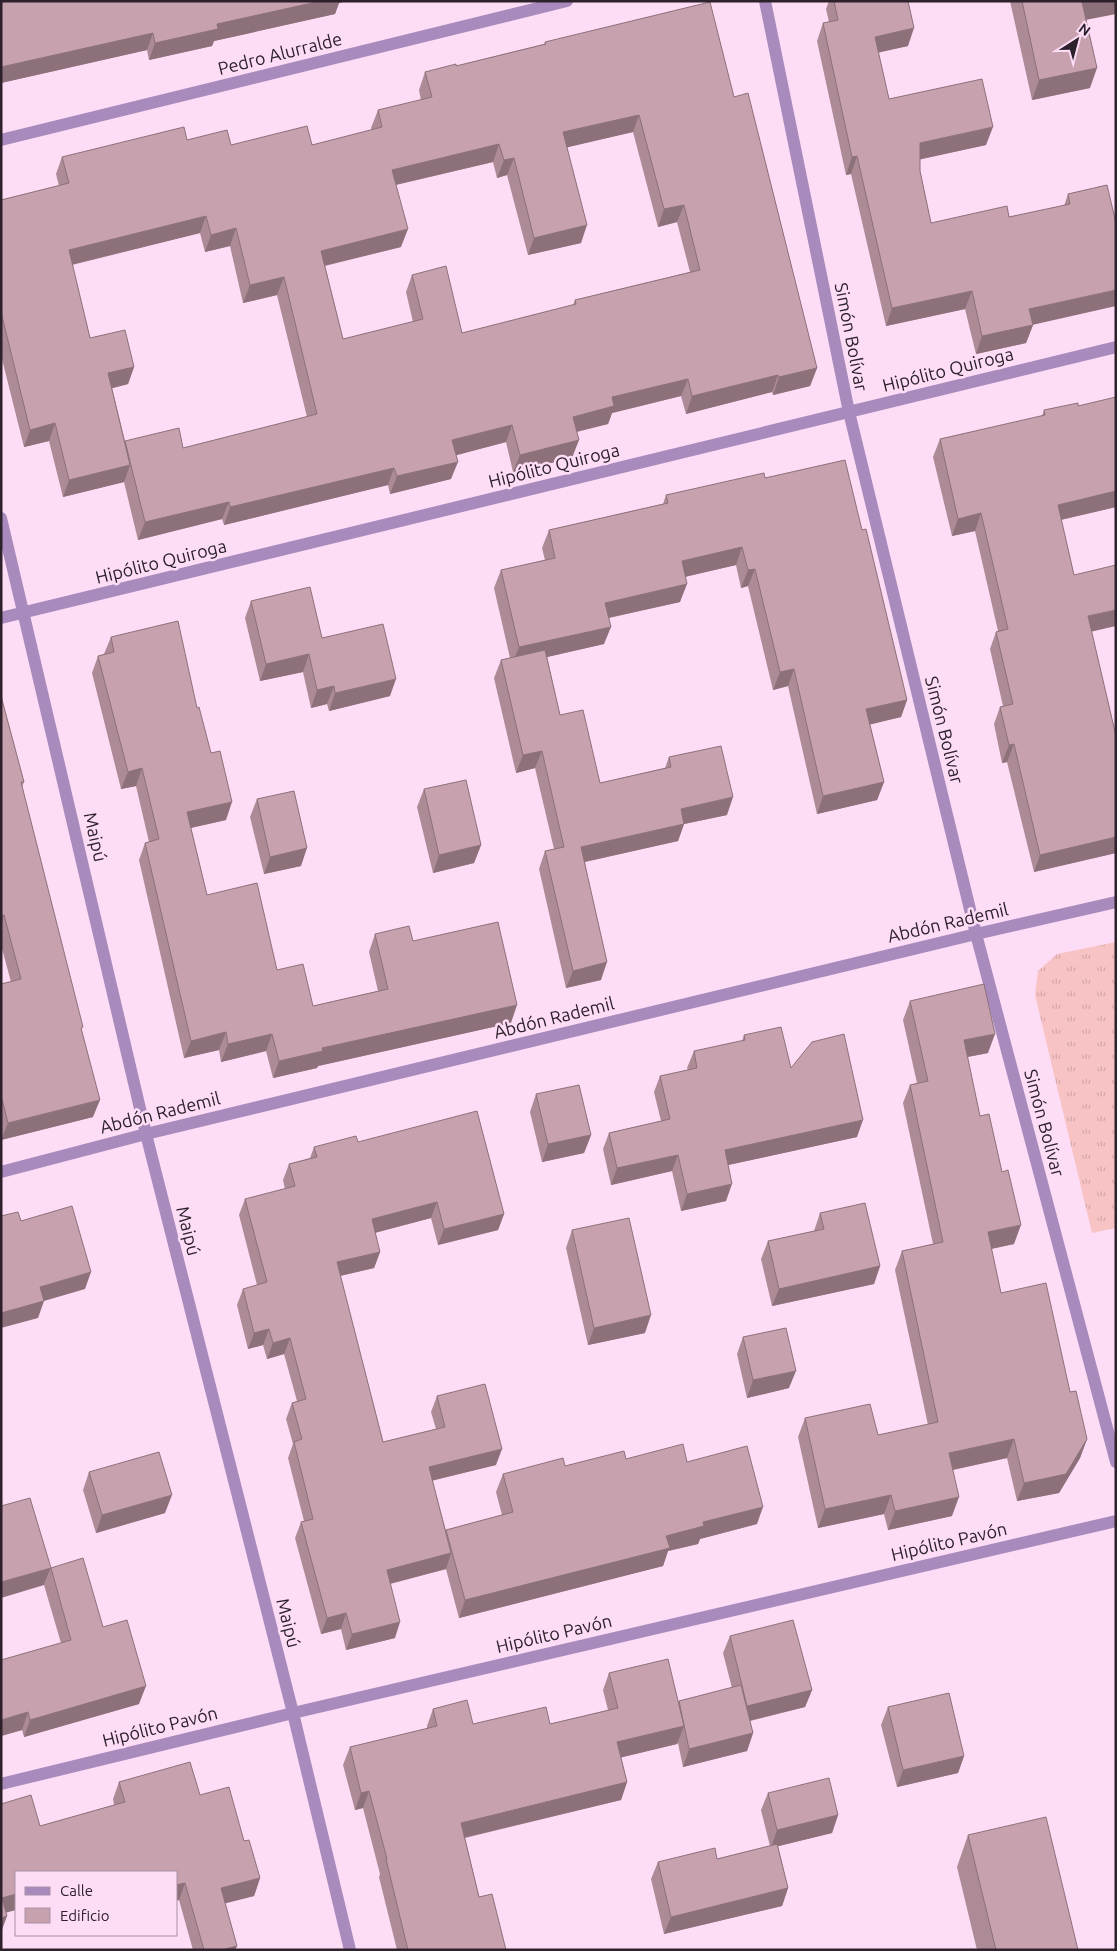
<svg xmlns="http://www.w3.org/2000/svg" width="1117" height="1951" viewBox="0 0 1117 1951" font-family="Ubuntu,sans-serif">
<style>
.grass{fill:url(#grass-tufts)}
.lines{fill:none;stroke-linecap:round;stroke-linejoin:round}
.minor{stroke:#a88abd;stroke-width:12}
.wall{fill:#ac8a96;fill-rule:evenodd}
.shaded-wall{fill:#8c717a}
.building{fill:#c8a1ae;stroke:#8c717a;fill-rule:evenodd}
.labels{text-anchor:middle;stroke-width:5;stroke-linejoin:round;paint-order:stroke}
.street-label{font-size:18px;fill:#2d212b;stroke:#fddcf6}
</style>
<defs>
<pattern id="grass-tufts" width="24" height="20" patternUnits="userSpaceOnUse" patternTransform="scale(1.25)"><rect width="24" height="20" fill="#f8c3c4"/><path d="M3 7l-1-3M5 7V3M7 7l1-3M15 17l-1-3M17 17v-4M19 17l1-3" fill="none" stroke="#d5a7a9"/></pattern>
</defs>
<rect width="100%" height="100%" fill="#fddcf6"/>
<!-- grass -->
<path class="grass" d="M1116 942V1228L1092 1233 1035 995 1038 971 1057 954Z"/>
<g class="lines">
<!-- minor -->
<path class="minor" d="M765 1 849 412 976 934 1116 1462
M1 140 567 1
M1 518 146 1134 293 1713 350 1950
M1 618 1116 347
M1 1172 146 1134 976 934 1116 902
M1 1784 293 1713 1116 1521"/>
</g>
<!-- wall -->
<path class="wall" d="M1 1H346L339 3 335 14 214 41 212 46 149 60 147 50 1 83Z
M829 1H908V46L878 52 889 99 986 145 920 159V171L931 223 1009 217 1064 206 1068 194 1107 185 1033 325 1026 343 976 354 965 309 886 326 851 174 846 175 817 41 823 23 829 22 826 9Z
M1010 1H1116L1086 20 1090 88 1032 100Z
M545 42 734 97 817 368 810 386 773 395 772 392 686 414 681 396 612 413 608 424 577 432 572 458 513 472 506 442 456 455 451 479 390 494 388 485 224 525 222 519 138 540 124 482 63 497 49 441 24 447 1 355V200L59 186 56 174 62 157 187 140 231 145H312L372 130 371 128 378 110 421 100 419 90 425 72 456 66 544 44ZM633 132 658 227 677 222 690 272 575 300 573 305 462 333 412 275 406 292 413 322 343 339 325 266 401 247 396 185 493 162 497 178 507 175 528 255 581 243 567 147ZM200 233 205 252 230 246 243 303 277 295 307 417 183 448 125 441 112 388 128 384 134 367 90 338 72 265Z
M1078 406 1116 507 1061 520 1074 575 1091 632 1116 736V853L1034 872 1007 762 1002 763 994 724 1000 707 1003 706 990 649 996 632 998 631 975 531 952 536 933 457 940 439 1042 416 1044 410Z
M765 478 862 530 907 700 901 717 870 724 884 782 877 800 817 814 788 686 773 690 748 586 741 588 736 565 685 577 680 602 609 618 604 644 547 657 560 715 600 783 665 768 669 757 727 815 684 824 678 841 585 862 601 980 566 988 539 869 545 851 554 849 535 768 516 773 494 678 501 660 510 658 494 588 501 570 545 560 542 548 549 530 663 504 666 495Z
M251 601 322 638 390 696 329 711 327 704 311 708 303 672 260 681 245 618Z
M111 637 197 708 226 820 191 828 207 895 277 970 313 1006 378 991 369 952 375 934 413 941 511 1023 318 1066 317 1068 273 1078 266 1051 221 1062 219 1050 184 1058 139 860 145 843 149 842 136 786 121 789 92 673 98 656 104 654Z
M1 696 24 782 22 787 82 1031 93 1117 1 1140V984L11 982 1 945Z
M424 789 481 845 474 863 433 873 417 807Z
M257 799 301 866 264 874 250 817Z
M910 1001 988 1053 967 1057 980 1116 1014 1244 991 1249 1001 1293 1070 1392 1087 1439 1080 1458 1059 1493 1017 1501 1007 1458 953 1470 952 1516 888 1530 884 1514 818 1528 798 1437 805 1418 878 1435 928 1425 895 1270 902 1251 933 1244 903 1103 910 1085 917 1083 903 1020Z
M744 1035 791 1068 857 1137 728 1165 726 1201 681 1211 672 1171 611 1185 603 1149 609 1133 661 1121 654 1092 660 1076 688 1070 687 1068 694 1051 742 1041Z
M536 1094 591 1135 584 1153 542 1162 530 1112Z
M358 1142 504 1214 498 1230 438 1245 431 1218 375 1233 380 1252 374 1268 340 1276 383 1442 436 1429 431 1412 437 1396 496 1465 432 1480 446 1531V1530L502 1515 496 1492 503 1474 626 1459 687 1462 757 1524 700 1539 698 1544 668 1551 663 1566 459 1618 446 1569 390 1584 395 1638 346 1650 341 1629 321 1634 295 1538 301 1522 304 1521 288 1458 293 1444 286 1419 292 1403 297 1401 284 1354 267 1359 263 1345 248 1349 237 1305 243 1289 257 1285 239 1215 245 1199 285 1189 283 1180 289 1164 310 1158 314 1147Z
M820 1213 880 1266 874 1284 772 1306 761 1259 768 1241 814 1231Z
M572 1230 645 1333 588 1345 566 1248Z
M743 1337 789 1388 747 1398 737 1354Z
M89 1472 165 1513 96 1533 83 1490Z
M51 1568 103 1627 139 1704 24 1737 22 1730 1 1736 61 1643 44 1585Z
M730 1636 812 1690 805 1707 750 1721 753 1733 747 1751 683 1767 678 1743 677 1744 621 1757 627 1782 621 1800 465 1838 479 1897 506 1950H397L379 1877 380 1874 363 1808 355 1810 343 1765 350 1747 427 1729V1726L433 1709 473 1724H550L608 1710 603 1690 609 1673 678 1703 679 1701 732 1688 723 1653Z
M888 1707 964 1756 958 1773 897 1787 881 1725Z
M119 1782 200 1795 244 1841 260 1878 254 1896 225 1903 237 1946 235 1950H193L179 1900 176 1872H16L6 1913 7 1916 1 1932V1804L40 1826 114 1805 113 1799Z
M768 1793 838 1815 832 1833 778 1846 788 1888 782 1906 664 1934 651 1879 658 1862 717 1859 770 1846 761 1810Z
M968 1835 1078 1950H977L957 1867Z"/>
<!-- shaded-wall -->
<path class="shaded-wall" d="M321 1H346L339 3 335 14 214 41 212 46 149 60 155 43 217 24Z
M1086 1H1116V14L1075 22 1082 2Z
M914 28 908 46 868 55 875 37Z
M153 33 147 50 1 83V67Z
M1097 68 1090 88 1032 100 1039 80Z
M639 115 633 132 556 150 563 132Z
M993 127 986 145 913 161 920 143Z
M499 144 493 162 386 187 392 170Z
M857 156 851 174 846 175 852 157Z
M514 158 507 175 497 178 504 160Z
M684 205 677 222 658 227 664 209Z
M206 216 200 233 62 267 69 250Z
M587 225 581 243 528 255 534 238Z
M236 228 230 246 205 252 211 235Z
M408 229 401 247 314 268 321 251Z
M284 277 277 295 243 303 250 285Z
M1116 290V306L1023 327 1029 309Z
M972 291 965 309 886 326 892 308Z
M1033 325 1026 343 976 354 982 336Z
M134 367 128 384 102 391 108 373Z
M817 368 810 386 773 395 779 377Z
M778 375 772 392 686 414 692 396Z
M688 379 681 396 612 413 608 424 566 434 573 417 612 397Z
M55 423 49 441 24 447 30 430Z
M512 425 506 442 446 458 452 440Z
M579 440 572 458 513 472 520 455Z
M458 462 451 479 390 494 397 476Z
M130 465 124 482 63 497 69 480Z
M394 468 388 485 224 525 230 507Z
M1116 491V507L1051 522 1058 505Z
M229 502 222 519 138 540 145 522Z
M981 513 975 531 952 536 958 519Z
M742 547 736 565 675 579 682 561Z
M755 569 748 586 741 588 748 570Z
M687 584 680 602 598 620 605 603Z
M1116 610V626L1081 634 1088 616Z
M611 627 604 644 512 665 519 647Z
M309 654 303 672 260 681 266 664Z
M794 669 788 686 773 690 780 672Z
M396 679 390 696 329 711 335 693Z
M334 686 327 704 311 708 317 690Z
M907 700 901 717 860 727 866 709Z
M1014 744 1007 762 1002 763 1009 745Z
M542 751 535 768 516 773 523 755Z
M142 768 136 786 121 789 128 772Z
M884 782 877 800 817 814 823 796Z
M733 797 727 815 684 824 678 841 575 864 581 847 681 809Z
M232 802 226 820 181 830 187 812Z
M1116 837V853L1034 872 1040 855Z
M481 845 474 863 433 873 439 855Z
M307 848 301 866 264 874 270 857Z
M4 915 1 924V916Z
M607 962 601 980 566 988 573 971Z
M517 1005 511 1023 318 1066 317 1068 273 1078 279 1061 322 1048Z
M226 1032 219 1050 184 1058 191 1041Z
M272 1034 266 1051 221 1062 228 1044Z
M995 1034 988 1053 957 1059 964 1040Z
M100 1100 93 1117 1 1140 8 1123Z
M863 1120 857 1137 719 1167 725 1150Z
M591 1135 584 1153 542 1162 548 1144Z
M678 1155 672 1171 611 1185 617 1168Z
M732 1184 726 1201 681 1211 687 1194Z
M437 1202 431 1218 366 1235 372 1219Z
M504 1214 498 1230 438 1245 444 1229Z
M1021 1225 1014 1244 981 1251 988 1232Z
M380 1252 374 1268 331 1278 337 1262Z
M880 1266 874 1284 772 1306 779 1289Z
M91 1272 85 1289 44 1301 38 1318 1 1328V1313L40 1287Z
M651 1315 645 1333 588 1345 594 1328Z
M269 1329 263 1345 248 1349 254 1333Z
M290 1338 284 1354 267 1359 273 1343Z
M796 1371 789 1388 747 1398 753 1380Z
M1014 1439 1007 1458 942 1472 949 1453Z
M1087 1439 1080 1458 1059 1493 1017 1501 1024 1483Z
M502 1449 496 1465 423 1483 429 1467Z
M172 1495 165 1513 96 1533 102 1515Z
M891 1495 884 1514 818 1528 825 1509Z
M959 1497 952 1516 888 1530 895 1511Z
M763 1507 757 1524 700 1539 698 1544 668 1551 663 1566 459 1618 465 1600 666 1536 703 1522Z
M451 1553 446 1569 381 1586 387 1570Z
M51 1568 44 1585 1 1598V1582Z
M346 1613 341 1629 321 1634 327 1618Z
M400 1622 395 1638 346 1650 352 1634Z
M146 1686 139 1704 24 1737 30 1720Z
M812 1690 805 1707 740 1723 747 1706Z
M28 1712 22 1730 1 1736V1720Z
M684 1726 677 1744 611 1760 617 1742Z
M753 1733 747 1751 683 1767 689 1749Z
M964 1756 958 1773 897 1787 903 1770Z
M627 1782 621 1800 454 1840 461 1823Z
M369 1791 363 1808 355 1810 361 1793Z
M838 1815 832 1833 771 1848 777 1830Z
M260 1878 254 1896 215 1906 221 1888Z
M185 1883 179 1900 176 1901V1885Z
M788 1888 782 1906 664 1934 671 1917Z
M16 1894V1910L1 1914 2 1898Z
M7 1916 1 1932V1918Z
M237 1946 235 1950H221Z"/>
<!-- building -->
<path class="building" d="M1 1H321L217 24 218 29 155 43 153 33 1 67Z
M834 1H908L914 28 875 37 889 99 982 79 993 127 920 143V171L931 223 1007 206 1009 217 1070 204 1068 194 1107 185 1116 223V290L1029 309 1033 325 982 336 972 291 892 308 857 156 852 157 823 23 838 20Z
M1022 1H1086L1082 2 1097 68 1039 80Z
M710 2 734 97 748 93 817 368 779 377 778 375 692 396 688 379 612 397 614 406 573 417 579 440 520 455 512 425 452 440 458 462 397 476 394 468 230 507 229 502 145 522 125 441 179 428 183 448 317 414 284 277 250 285 236 228 211 235 206 216 69 250 90 338 125 330 134 367 108 373 130 465 69 480 55 423 30 430 1 312V200L69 183 62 157 184 127 187 140 227 130 231 145 307 126 312 145 382 127 378 110 432 97 425 72 456 64V66L546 44 545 42ZM639 115 664 209 684 205 700 270 575 300 576 304 462 333 446 266 412 275 423 319 343 339 321 251 408 229 392 170 499 144 504 160 514 158 534 238 587 225 563 132Z
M1116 397V491L1058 505 1074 575 1116 565V610L1088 616 1116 736V837L1040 855 1014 744 1009 745 1000 707 1013 704 996 632 1008 629 981 513 958 519 940 439 1045 415 1044 410 1078 403V406Z
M845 460 862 530 866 529 907 700 866 709 884 782 823 796 794 669 780 672 755 569 748 570 742 547 682 561 687 584 605 603 611 627 519 647 501 570 555 558 549 530 668 503 666 495 764 473 765 478Z
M310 587 322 638 383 624 396 679 335 693 334 686 317 690 309 654 266 664 251 601Z
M178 621 197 708 199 707 211 753 220 751 232 802 187 812 207 895 257 883 277 970 303 964 313 1006 388 989 375 934 409 926 413 941 498 922 517 1005 322 1048 323 1051 279 1061 272 1034 228 1044 226 1032 191 1041 145 843 159 839 142 768 128 772 98 656 114 652 111 637Z
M545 650 560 715 583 710 600 783 671 767 669 757 721 746 733 797 681 809 684 824 581 847 607 962 573 971 545 851 564 847 542 751 523 755 501 660Z
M1 696 24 782H21L83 1027 81 1028 100 1100 8 1123 2 1099H1V984L21 979 4 915 1 916Z
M466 780 481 845 439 855 424 789Z
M294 791 307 848 270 857 257 799Z
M984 984 995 1034 964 1040 980 1116 989 1114 1002 1172 1008 1170 1021 1225 988 1232 1001 1293 1046 1283 1070 1392 1076 1391 1087 1439 1066 1474 1024 1483 1014 1439 949 1453 959 1497 895 1511 891 1495 825 1509 805 1418 870 1404 878 1435 938 1422 902 1251 943 1242 910 1085 928 1081 910 1001Z
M781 1027 791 1068 812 1042 844 1034 863 1120 725 1150 732 1184 687 1194 678 1155 617 1168 609 1133 670 1119 660 1076 697 1068 694 1051 745 1040 744 1035Z
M579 1085 591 1135 548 1144 536 1094Z
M477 1111 504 1214 444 1229 437 1202 372 1219 380 1252 337 1262 383 1442 445 1427 437 1396 485 1384 502 1449 429 1467 451 1553 387 1570 400 1622 352 1634 346 1613 327 1618 301 1522 313 1519 294 1442 302 1439 292 1403 306 1399 290 1338 273 1343 269 1329 254 1333 243 1289 267 1282 245 1199 295 1186 289 1164 317 1157 314 1147 356 1136 358 1142Z
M865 1203 880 1266 779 1289 768 1241 824 1229 820 1213Z
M72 1206 91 1272 40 1287 44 1301 1 1313V1216L18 1212 21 1221Z
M629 1218 651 1315 594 1328 572 1230Z
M786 1328 796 1371 753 1380 743 1337Z
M683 1444 687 1462 747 1446 763 1507 703 1522 704 1526 666 1536 670 1548 465 1600 446 1530 513 1512 503 1474 563 1458 565 1466 624 1451 626 1459Z
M159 1452 172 1495 102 1515 89 1472Z
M30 1498 51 1568 1 1582V1506Z
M83 1558 103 1627 127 1620 146 1686 30 1720 28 1712 1 1720V1660L71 1640 51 1568Z
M793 1620 812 1690 747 1706 730 1636Z
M668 1659 684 1726 617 1742 627 1782 461 1823 479 1897 492 1894 506 1950H408L386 1859H387L369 1791 361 1793 350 1747 437 1726 433 1709 467 1700 473 1724 546 1707 550 1724 618 1708 609 1673Z
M741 1685 753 1733 689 1749 679 1701Z
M949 1693 964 1756 903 1770 888 1707Z
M190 1762 200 1795 229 1787 244 1841 249 1840 260 1878 221 1888 237 1946 221 1950H204L185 1883 176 1885V1872H16V1894L2 1898 7 1916 1 1918V1804L31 1795 40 1826 125 1802 119 1782Z
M829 1778 838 1815 777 1830 768 1793Z
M1046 1817 1078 1950H996L968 1835Z
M777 1844 788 1888 671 1917 658 1862 715 1848 717 1859Z"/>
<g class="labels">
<!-- street labels -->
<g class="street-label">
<text transform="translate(280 54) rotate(-14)" y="6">Pedro Alurralde</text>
<text transform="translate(851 337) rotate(79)" y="6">Simón Bolívar</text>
<text transform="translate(948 370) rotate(-14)" y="6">Hipólito Quiroga</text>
<text transform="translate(554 466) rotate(-14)" y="6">Hipólito Quiroga</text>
<text transform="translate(161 562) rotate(-14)" y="6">Hipólito Quiroga</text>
<text transform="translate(944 730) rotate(76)" y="6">Simón Bolívar</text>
<text transform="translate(95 837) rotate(77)" y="6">Maipú</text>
<text transform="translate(948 923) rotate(-13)" y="6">Abdón Rademil</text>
<text transform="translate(554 1018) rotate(-14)" y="6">Abdón Rademil</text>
<text transform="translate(160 1113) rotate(-14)" y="6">Abdón Rademil</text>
<text transform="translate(1044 1123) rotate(75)" y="6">Simón Bolívar</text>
<text transform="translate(188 1231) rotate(76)" y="6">Maipú</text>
<text transform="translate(949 1542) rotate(-13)" y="6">Hipólito Pavón</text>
<text transform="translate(288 1623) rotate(76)" y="6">Maipú</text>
<text transform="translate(554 1634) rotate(-13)" y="6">Hipólito Pavón</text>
<text transform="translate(160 1727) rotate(-14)" y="6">Hipólito Pavón</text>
</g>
</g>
<!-- border -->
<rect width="1117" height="1951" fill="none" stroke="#2d212b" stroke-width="5"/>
<!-- legend -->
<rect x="15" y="1871" width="162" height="65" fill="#fddcf6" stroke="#aa91a5"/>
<rect x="25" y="1887" width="25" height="8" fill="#a88abd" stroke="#aa91a5"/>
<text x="60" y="1896" font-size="15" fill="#2d212b">Calle</text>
<rect x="25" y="1908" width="25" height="15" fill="#c8a1ae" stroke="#aa91a5"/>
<text x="60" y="1921" font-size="15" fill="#2d212b">Edificio</text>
<!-- north arrow -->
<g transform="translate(1077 40) rotate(36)" stroke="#fddcf6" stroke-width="4" paint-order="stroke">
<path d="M0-4L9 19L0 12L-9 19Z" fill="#2d212b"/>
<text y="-8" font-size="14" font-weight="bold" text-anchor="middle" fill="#2d212b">N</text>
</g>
</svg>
